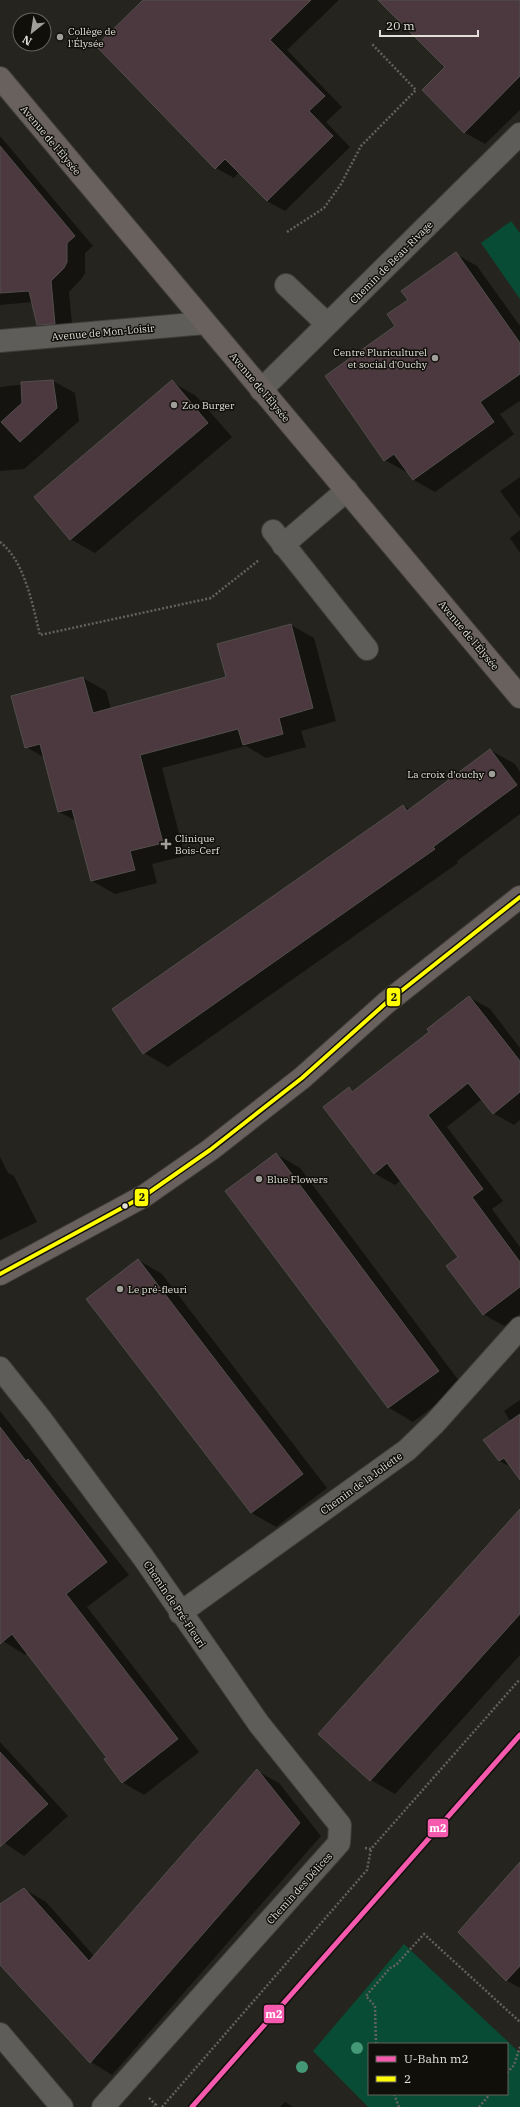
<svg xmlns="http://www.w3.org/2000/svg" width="520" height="2107" viewBox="0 0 520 2107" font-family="'IBM Plex Serif',serif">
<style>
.green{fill:#094c35;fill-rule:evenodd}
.shadow{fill:#0007}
.building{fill:#4b393f;stroke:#524f4d}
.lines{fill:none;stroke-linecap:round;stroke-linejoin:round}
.minor-casing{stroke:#413f3b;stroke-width:24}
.major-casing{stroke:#413f3b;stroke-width:24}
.path{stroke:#63625f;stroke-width:2.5;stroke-dasharray:2 2;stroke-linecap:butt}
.minor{stroke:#5f5d59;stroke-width:22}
.major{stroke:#69615e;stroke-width:22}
.bus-1-casing{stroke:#100f0a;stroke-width:7}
.bus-1{stroke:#fffd00;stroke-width:4}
.metro-1-casing{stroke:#100f0a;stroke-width:8}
.metro-1{stroke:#f65aae;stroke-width:5}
.tree{fill:#449875}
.poi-dot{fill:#a09e98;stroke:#100f0a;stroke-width:1.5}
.bus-dot{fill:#e2e0d9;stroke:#100f0a;stroke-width:1.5}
.labels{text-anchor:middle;stroke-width:3;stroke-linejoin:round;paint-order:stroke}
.poi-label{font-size:10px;fill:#e2e0d9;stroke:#100f0a;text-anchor:start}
.street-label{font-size:10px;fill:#e2e0d9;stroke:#100f0a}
.line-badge{stroke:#100f0a;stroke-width:1.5}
.badge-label{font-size:11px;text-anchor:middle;font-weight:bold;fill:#fff}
.pale-badge-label{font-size:11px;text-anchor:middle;font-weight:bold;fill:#111}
</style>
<rect width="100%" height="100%" fill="#26241e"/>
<!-- green -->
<path class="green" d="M511 221 520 233V299L481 243Z
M404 1944 520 2053V2107H368L313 2051ZM369 2044H507V2094H369Z"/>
<!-- shadow -->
<path class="shadow" d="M144 0H339L287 50 342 107 326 122 350 147 285 211 267 201 239 172 234 178 216 168Z
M397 0H520V110L485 144 464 132 446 67Z
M0 136 93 246 85 253V273L82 278 69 292 73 334 56 335 38 325 33 302 0 305Z
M456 254 477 266 520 326V401L500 414 514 434 435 492 414 480 408 471 406 472 385 460 396 326 409 301Z
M53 381 75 393 79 421 24 469 0 471V387Z
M172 382 196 396 232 437 95 553 70 539Z
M520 477V518L500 491Z
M520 530V553L510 538Z
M291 625 314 638 336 721 301 731 306 747 266 758 246 746 162 768 185 856 152 864 157 883 115 894 92 881 76 821 59 812 45 758 26 747 83 678 106 691 111 709 227 678Z
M490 750 515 764 520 772V814L457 861 458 863 168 1067 144 1053 403 806 410 810Z
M469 997 490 1009 520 1048V1120L514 1125 493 1113 482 1099 447 1127 503 1201 492 1209 520 1247V1314L504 1326 483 1314 459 1258 401 1180 395 1185 374 1173 349 1089 354 1092 430 1032Z
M276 1154 300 1168 462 1385 413 1422 389 1408 226 1191Z
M0 1157 8 1173 14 1176 37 1222 0 1240Z
M138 1260 162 1274 327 1488 276 1527 252 1513 87 1299Z
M520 1400V1478L513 1468 499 1461 511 1422 504 1411Z
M0 1411 129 1575 87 1607 199 1752 144 1795 122 1782 108 1758 28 1652 25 1655 0 1639Z
M520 1519V1655L395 1794 371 1780 320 1734Z
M0 1742 68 1816 24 1856 0 1840Z
M257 1771 279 1783 321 1836 112 2075 91 2062 0 1963V1905L24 1889 46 1902 94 1956Z
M520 1864V1988L506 1980Z
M285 2102 293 2107H280Z"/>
<!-- building -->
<path class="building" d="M143 0H311L270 40 325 96 309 111 333 136 267 201 225 159 215 169 96 46Z
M378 0H520V76L464 133 422 90 445 67Z
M0 146 75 236 67 243V262L64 268 51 281 55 324 37 325 29 291 0 293Z
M456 252 520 343V374L480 402 494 422 413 480 394 454 384 461 325 376 395 326 387 314 408 300 401 291Z
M53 380 57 408 20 442 1 422 22 403 21 382Z
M172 380 208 423 70 540 34 497Z
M291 624 313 708 279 718 283 734 243 745 238 729 140 755 163 843 130 851 135 870 91 881 72 809 58 812 40 744 25 748 11 696 83 677 93 713 226 677 217 644Z
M490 749 517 785 433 847 435 849 143 1054 112 1009 403 805 407 811Z
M469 996 520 1061V1092L493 1114 468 1083 428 1115 483 1189 472 1197 520 1262V1287L483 1315 446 1266 458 1257 387 1163 374 1174 323 1107 349 1087 352 1092 429 1032 427 1029Z
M276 1153 439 1371 388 1408 225 1191Z
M138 1259 303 1474 251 1513 86 1299Z
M520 1414V1480L504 1458 499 1461 483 1440Z
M0 1427 26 1461 28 1459 107 1562 66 1594 178 1739 122 1783 104 1759 107 1758 12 1634 0 1644Z
M520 1509V1614L370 1781 318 1734Z
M0 1752 48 1804 0 1847Z
M257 1769 300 1823 90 2063 0 1965V1904L24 1888 89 1961Z
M520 1862V1966L506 1981 458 1932Z"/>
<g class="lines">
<!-- minor casing -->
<g class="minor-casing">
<path id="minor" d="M286 285 327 324
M0 341 205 323
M261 390 520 134
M273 531 367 649
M283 545 347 490
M0 1368 40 1418 143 1557 259 1724 340 1825 339 1843 103 2107
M180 1613 407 1450 435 1423 520 1328
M0 2034 62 2107"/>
</g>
<!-- major casing -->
<g class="major-casing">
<path id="major" d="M0 78 520 697
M0 1274 144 1196 210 1150 302 1078 386 1003 520 897"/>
</g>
<!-- path -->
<path class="path" d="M33 20 39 15
M16 37 20 33
M287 232 324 208 341 184 361 146 416 90 371 43
M0 542C25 561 33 607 40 635L211 598 259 560
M365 1848 371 1849 520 1679
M376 2044 375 2006 366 1996 390 1968 396 1965 424 1934 520 2022
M507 2073 514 2065 520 2047
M394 2094 399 2107
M149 2098 156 2105 154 2107
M162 2107 367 1870 371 1849
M479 2107 490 2094"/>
<!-- minor -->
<use href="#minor" class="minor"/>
<!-- major -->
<use href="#major" class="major"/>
<!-- bus-1 casing -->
<g class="bus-1-casing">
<path id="bus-1" d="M0 1274 144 1196 210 1150 302 1078 386 1003 520 897"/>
</g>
<!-- bus-1 -->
<use href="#bus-1" class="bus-1"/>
<!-- metro-1 casing -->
<g class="metro-1-casing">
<path id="metro-1" d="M192 2107 520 1735"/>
</g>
<!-- metro-1 -->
<use href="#metro-1" class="metro-1"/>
</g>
<!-- trees -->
<g class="tree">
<circle cx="357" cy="2048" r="6"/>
<circle cx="302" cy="2067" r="6"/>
</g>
<!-- markers -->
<g class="poi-dot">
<circle cx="60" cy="37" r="4"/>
<circle cx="435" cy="358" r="4"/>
<circle cx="174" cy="405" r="4"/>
<circle cx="492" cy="774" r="4"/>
<path d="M164 838h4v4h4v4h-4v4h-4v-4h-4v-4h4z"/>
<circle cx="259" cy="1179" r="4"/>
<circle cx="120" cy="1289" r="4"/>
</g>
<circle class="bus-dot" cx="125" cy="1206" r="3.5"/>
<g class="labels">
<!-- poi labels -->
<g class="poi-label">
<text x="68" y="35">Collège de<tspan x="68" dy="12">l'Élysée</tspan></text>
<text x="427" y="356" text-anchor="end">Centre Pluriculturel<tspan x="427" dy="12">et social d'Ouchy</tspan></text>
<text x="182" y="409">Zoo Burger</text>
<text x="484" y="778" text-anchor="end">La croix d'ouchy</text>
<text x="175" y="842">Clinique<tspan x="175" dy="12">Bois-Cerf</tspan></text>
<text x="267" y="1183">Blue Flowers</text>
<text x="128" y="1293">Le pré-fleuri</text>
</g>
<!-- street labels -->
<g class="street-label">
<text transform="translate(51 140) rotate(50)" y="4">Avenue de l'Élysée</text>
<text transform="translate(391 262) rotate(-45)" y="4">Chemin de Beau-Rivage</text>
<text transform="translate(103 332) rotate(-5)" y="4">Avenue de Mon-Loisir</text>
<text transform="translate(260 387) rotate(50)" y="4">Avenue de l'Élysée</text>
<text transform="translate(469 635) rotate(50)" y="4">Avenue de l'Élysée</text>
<text transform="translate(361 1483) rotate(-36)" y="4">Chemin de la Joliette</text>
<text transform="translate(175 1604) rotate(56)" y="4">Chemin de Pré-Fleuri</text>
<text transform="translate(299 1888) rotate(-48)" y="4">Chemin des Délices</text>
</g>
</g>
<g class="line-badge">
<rect x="386" y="987" width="15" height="20" rx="4" fill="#fffd00"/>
<rect x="134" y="1188" width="15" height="19" rx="4" fill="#fffd00"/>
<rect x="427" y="1818" width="22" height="20" rx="4" fill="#f65aae"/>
<rect x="263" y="2004" width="22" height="20" rx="4" fill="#f65aae"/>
</g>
<g class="badge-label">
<text x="438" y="1832">m2</text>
<text x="274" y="2018">m2</text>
</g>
<g class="pale-badge-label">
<text x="394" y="1001">2</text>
<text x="142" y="1201">2</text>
</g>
<!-- legend -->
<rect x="368" y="2043" width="140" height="52" fill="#100f0a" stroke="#64635d"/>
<rect x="376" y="2056" width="20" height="6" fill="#f65aae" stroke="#64635d"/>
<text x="404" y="2063" font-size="12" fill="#e2e0d9">U-Bahn m2</text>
<rect x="376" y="2076" width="20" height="6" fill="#fffd00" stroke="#64635d"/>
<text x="404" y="2083" font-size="12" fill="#e2e0d9">2</text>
<!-- north arrow -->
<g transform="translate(32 32) rotate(210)"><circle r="19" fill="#100f0a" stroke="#64635d"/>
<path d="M0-3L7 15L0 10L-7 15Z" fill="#a09e98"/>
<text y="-6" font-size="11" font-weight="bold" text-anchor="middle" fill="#e2e0d9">N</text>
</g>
<!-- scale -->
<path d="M380 30v6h98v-6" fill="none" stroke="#e2e0d9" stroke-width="2"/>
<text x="386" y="30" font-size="12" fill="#e2e0d9" stroke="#100f0a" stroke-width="3" paint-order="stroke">20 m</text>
</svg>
